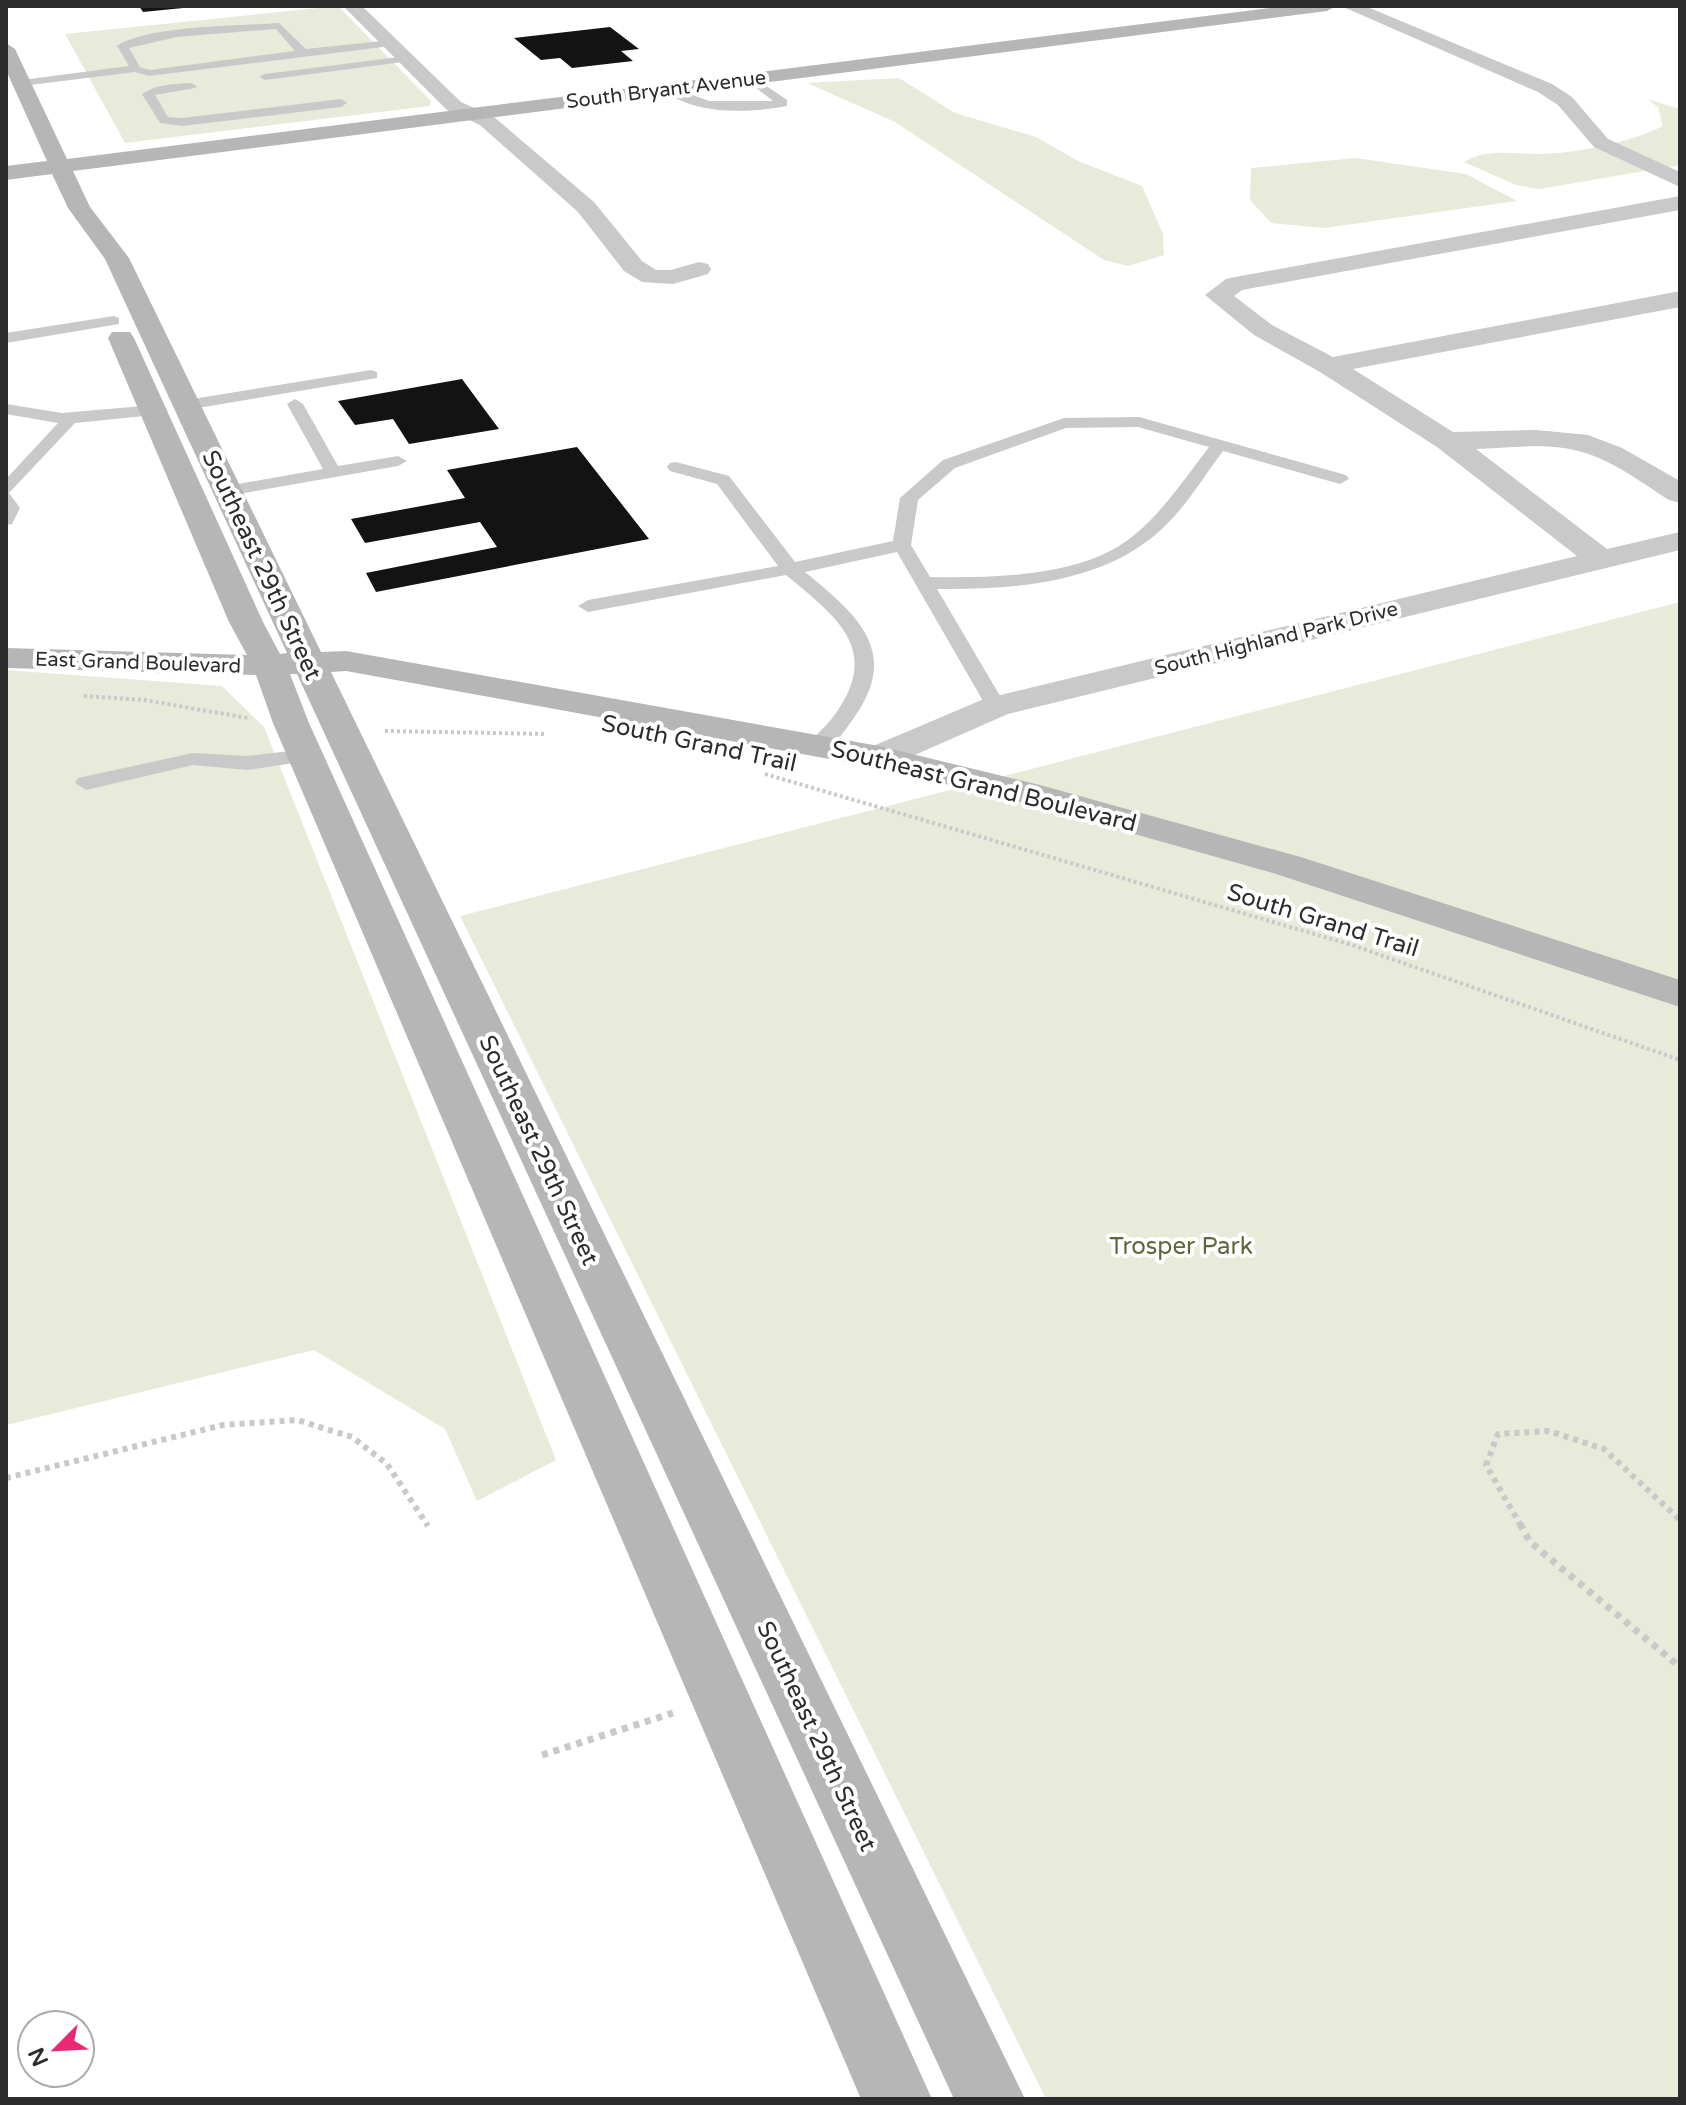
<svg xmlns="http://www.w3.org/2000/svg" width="1686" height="2105" viewBox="0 0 1686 2105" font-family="'Varela Round',sans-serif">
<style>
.green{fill:#e8ebd9}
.building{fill:#131313}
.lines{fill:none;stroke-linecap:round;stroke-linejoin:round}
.path-far2{stroke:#c9c9c9;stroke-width:4;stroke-dasharray:3 3;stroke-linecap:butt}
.path-far1{stroke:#c9c9c9;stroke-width:6;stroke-dasharray:5 5;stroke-linecap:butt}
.path{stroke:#c9c9c9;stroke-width:7;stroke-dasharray:6 6;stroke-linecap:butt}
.lane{fill:#c9c9c9;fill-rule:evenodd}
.street{fill:#c9c9c9;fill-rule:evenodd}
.secondary{fill:#b6b6b6;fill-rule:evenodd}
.labels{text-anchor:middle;stroke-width:8;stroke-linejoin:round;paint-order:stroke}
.far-street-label{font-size:20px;fill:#2c2c2c;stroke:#fff}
.street-label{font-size:24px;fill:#2c2c2c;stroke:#fff}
.park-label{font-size:24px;fill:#5e6839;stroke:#fff}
</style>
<rect width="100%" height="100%" fill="#fff"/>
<!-- green -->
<path class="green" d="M338 6 431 101 430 106 125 143 65 34Z
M899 78 955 113 1036 137 1078 161 1142 186 1163 234 1164 255 1128 266 1104 260 895 122 807 83Z
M1647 99 1680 109V165L1539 189 1516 185 1464 162C1488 147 1517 155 1543 154 1581 152 1629 143 1663 126L1658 107Z
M1355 158 1466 174 1517 201 1324 228 1271 223 1250 200 1251 168Z
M1680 602V2099H1046L460 916Z
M6 670 222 686 264 727 556 1460 477 1501 445 1429 314 1350 6 1425Z"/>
<!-- building -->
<path class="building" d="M139 6H183V8L143 12Z
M610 27 639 49 621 51 633 61 572 68 560 58 541 60 514 38Z
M462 379 499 429 409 444 393 419 355 425 338 401Z
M577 447 649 539 376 592 366 573 497 547 480 522 365 543 351 519 465 498 447 470Z"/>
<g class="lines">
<!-- path-far2 -->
<path class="path-far2" d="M84 696 144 700 248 718
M385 731 547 734
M765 774 1352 945 1680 1060"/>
<!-- path-far1 -->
<path class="path-far1" d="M6 1478 223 1425 297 1420 352 1437 387 1464 428 1526
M1521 1526 1486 1465 1498 1434 1549 1431 1604 1449 1680 1520"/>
<!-- path -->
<path class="path" d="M1520 1524 1530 1542 1680 1667
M542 1755 673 1713"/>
<!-- lane -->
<path class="lane" d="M279 23 306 49 391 40 396 43 391 46 149 76 135 72 22 86 16 83 22 80 129 66 117 46C148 25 240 26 279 23ZM276 29 295 51 150 70 140 67 129 48 177 37Z
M407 56 413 59 411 61 265 80 259 77 265 74Z
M750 75 787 100V106C750 113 693 116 663 89L669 86 709 101H773L746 80 744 78Z
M191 83 197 86 195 88 155 95 168 117 182 118 341 99 347 103 341 107 182 126 160 123 142 94C156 84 174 84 191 83Z
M114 316 119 318V324L6 343V333Z
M371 370 377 372V378L186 410 178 405 186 400Z
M295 399 303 404 338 466 398 456 407 461 398 466 227 496 221 495 218 491 221 487 323 469 287 404Z
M6 404 62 413 154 405 162 410 154 415 75 423 9 493 20 508 12 524 6 525V479L58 423 6 414Z
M1139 417 1346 475 1349 479 1340 484 1223 451C1205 475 1188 503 1167 524 1109 583 1016 590 937 589L1006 706 1003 710H989L986 706 897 552 805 572C857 615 902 651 853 719 844 732 833 749 818 752L807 746C816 734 828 725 836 713 882 648 834 615 786 575L588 612 578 606 588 600 778 566 717 484 670 471 667 467 670 463 676 462 729 476 795 562 893 541 900 498 943 460 1064 418ZM1138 427 1209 447C1181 483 1153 528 1112 550 1063 577 985 578 930 577L911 545 918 500 955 468 1066 428Z
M306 749 314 750 317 755 314 760 247 770 193 765 86 790 75 783 78 778 193 753 247 756Z"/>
<!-- street -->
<path class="street" d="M343 6H362L461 102 494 117 594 202 642 261 656 270H671L699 262 708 264 711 269 708 274 673 284 642 282 624 271 578 212 480 125 447 110Z
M1341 6H1365L1552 84 1572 97 1608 139 1680 172V187L1594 147 1558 105 1538 92Z
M1680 196V210L1242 290 1234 296 1272 325 1333 357 1680 291V307L1353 369 1453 432 1536 430 1588 435 1622 448 1680 481V503L1669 500C1642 483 1614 461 1582 452 1549 442 1510 448 1476 449L1607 549 1680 532V550L1008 714 892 765 879 768 866 765 861 757 866 749 984 699 1577 556 1437 447 1320 372 1254 335 1205 295 1226 279 1235 277Z"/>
<!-- secondary -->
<path class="secondary" d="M1285 6H1336L1327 11 73 171 90 207 129 258 321 652 346 651 879 746 1040 785 1304 858 1680 980V1007L1276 874 1028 804 879 768 346 671 331 672 1025 2099H954L297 674H290L309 723 932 2099H861L273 723 256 675 6 668V648L247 655 229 622 108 338 112 332H130L134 338 263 622 280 654 287 653 105 259 68 208 52 174 6 180V166L47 161 6 70V43L15 49 67 159Z"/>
</g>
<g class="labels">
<!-- far-street labels -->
<g class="far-street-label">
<text transform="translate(666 89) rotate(-7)" y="7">South Bryant Avenue</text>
<text transform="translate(1276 638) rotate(-14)" y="7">South Highland Park Drive</text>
<text transform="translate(138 662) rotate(2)" y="7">East Grand Boulevard</text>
</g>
<!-- street labels -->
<g class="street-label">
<text transform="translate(262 565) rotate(65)" y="8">Southeast 29th Street</text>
<text transform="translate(699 743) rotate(12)" y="8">South Grand Trail</text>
<text transform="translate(984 786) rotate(14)" y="8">Southeast Grand Boulevard</text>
<text transform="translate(1323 920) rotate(17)" y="8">South Grand Trail</text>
<text transform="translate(539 1150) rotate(65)" y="8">Southeast 29th Street</text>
<text transform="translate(817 1736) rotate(65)" y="8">Southeast 29th Street</text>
</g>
<!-- park labels -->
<g class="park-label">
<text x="1181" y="1254">Trosper Park</text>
</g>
</g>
<!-- border -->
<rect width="1686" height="2105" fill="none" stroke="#2c2c2c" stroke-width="16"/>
<!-- north arrow -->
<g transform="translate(56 2049) rotate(246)"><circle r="38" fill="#ffffff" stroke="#ababab" stroke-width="2"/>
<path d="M0-6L14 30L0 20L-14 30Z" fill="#e92973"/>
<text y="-12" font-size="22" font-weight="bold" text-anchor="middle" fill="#2c2c2c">N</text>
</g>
</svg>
